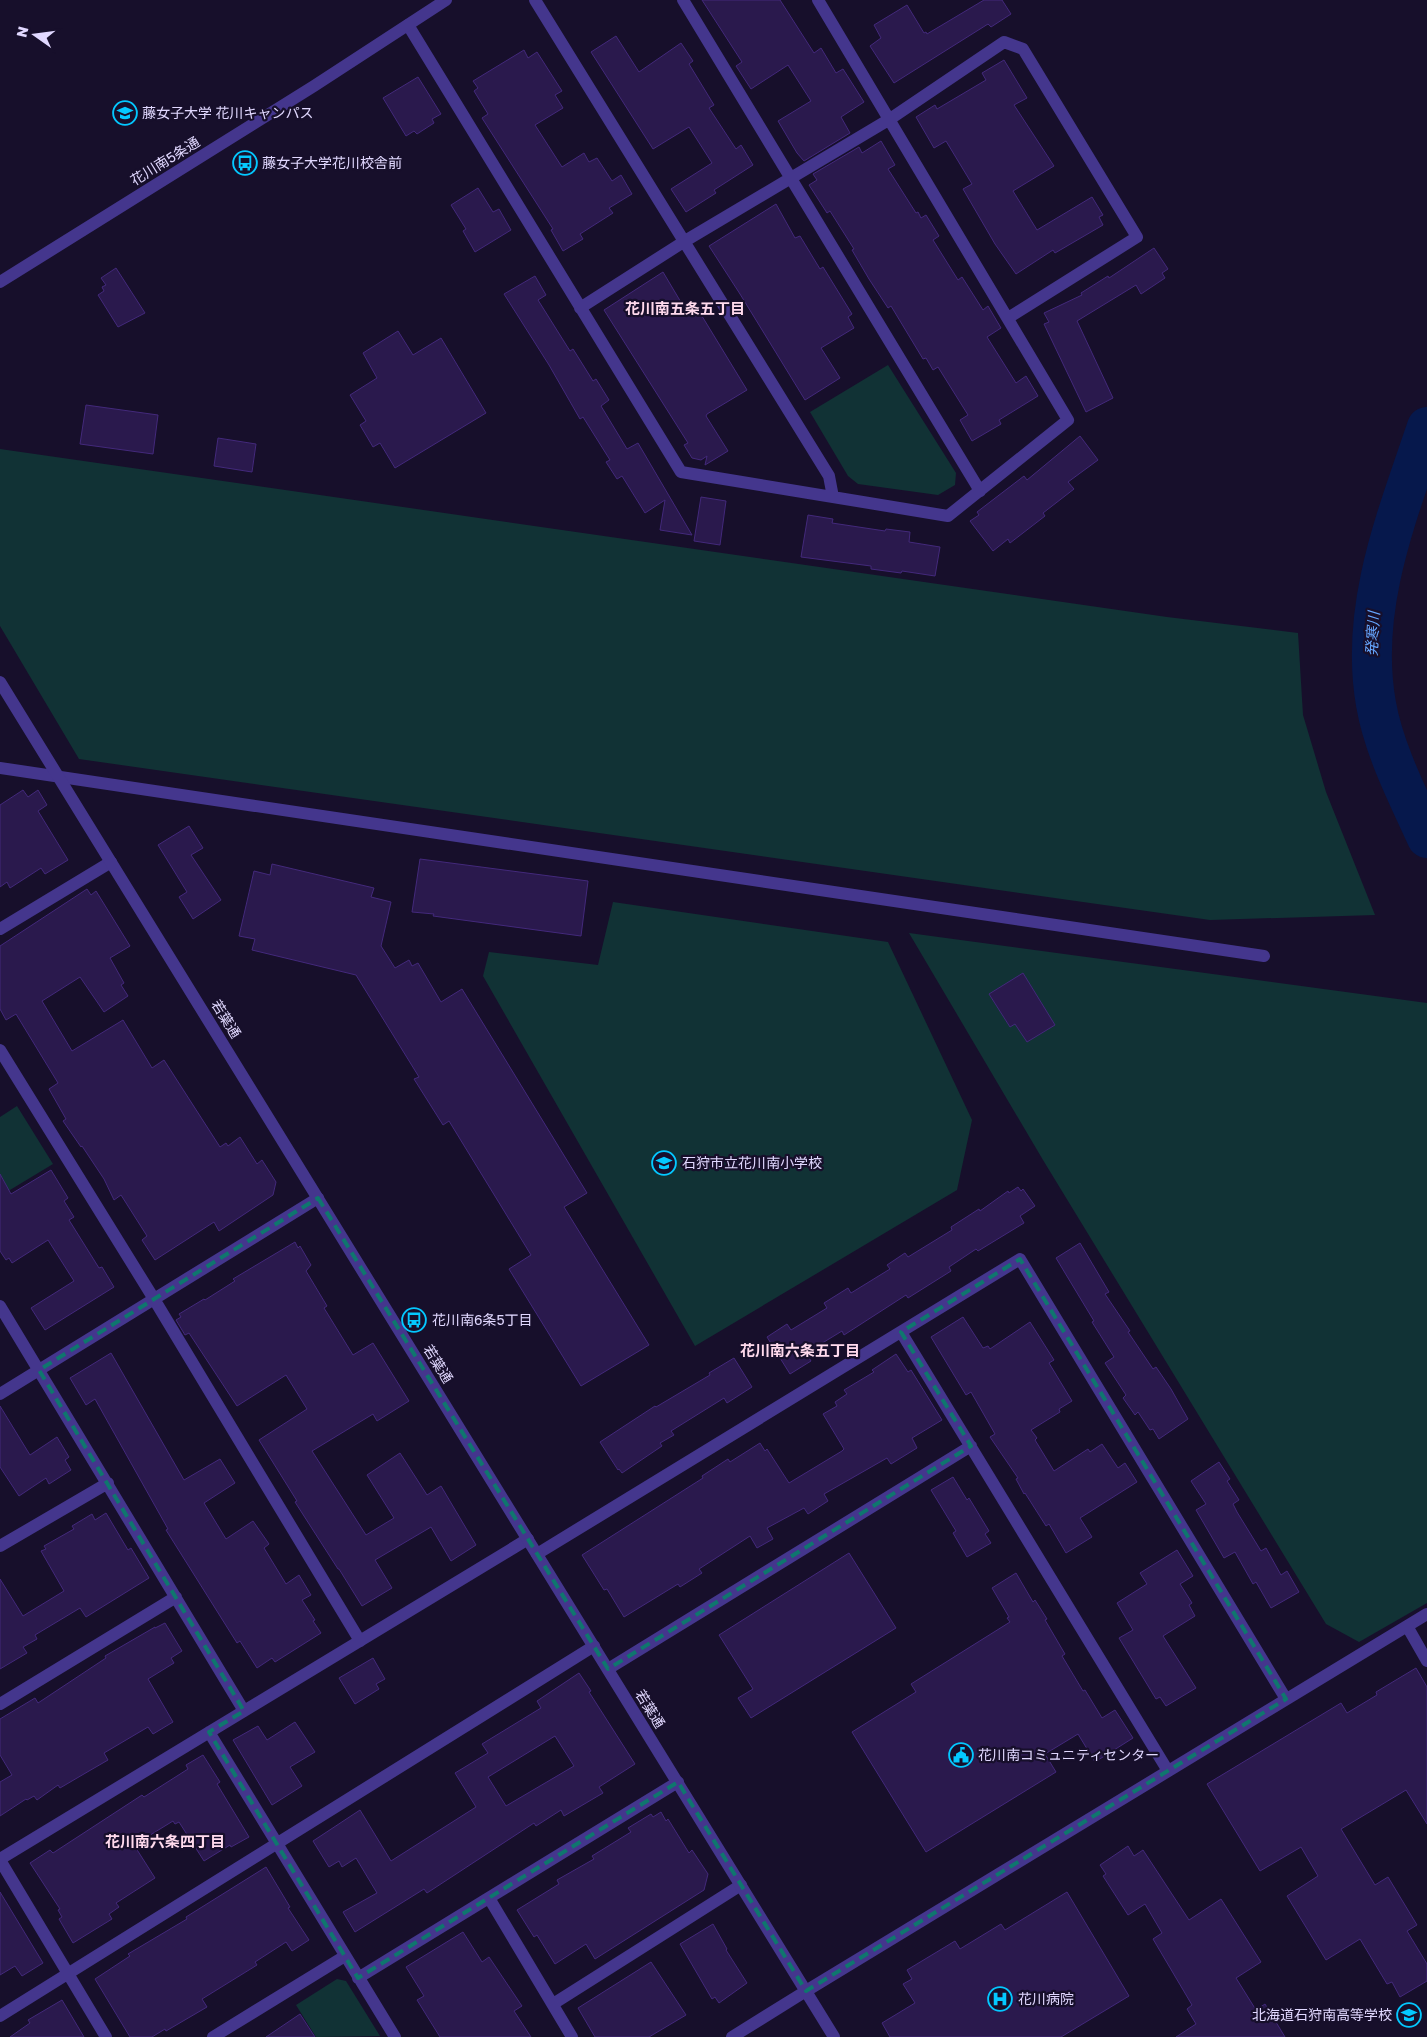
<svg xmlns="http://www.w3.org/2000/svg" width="1427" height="2037" viewBox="0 0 1427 2037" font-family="'Golos Text','Noto Sans JP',sans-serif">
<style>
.green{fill:#113235}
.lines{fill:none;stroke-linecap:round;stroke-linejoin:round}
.river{stroke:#06184c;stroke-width:40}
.building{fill:#2a194d;stroke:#43297b;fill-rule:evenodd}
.minor{stroke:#44368d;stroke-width:12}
.tertiary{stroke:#44368d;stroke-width:12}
.marked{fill:none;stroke:#0f766e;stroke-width:4;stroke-dasharray:10 6;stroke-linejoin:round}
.labels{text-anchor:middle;stroke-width:4.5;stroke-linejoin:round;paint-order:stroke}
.poi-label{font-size:14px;fill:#e1d8ff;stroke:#170f2b;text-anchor:start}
.street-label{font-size:14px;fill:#e1d8ff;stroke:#170f2b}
.neighbourhood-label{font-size:15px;font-weight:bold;fill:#ffdaed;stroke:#170f2b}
.water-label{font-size:15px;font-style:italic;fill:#66a6ff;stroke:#170f2b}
</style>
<rect width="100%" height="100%" fill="#170f2b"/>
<!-- green -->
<path class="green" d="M888 365 956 473 955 485 938 495 858 484 848 476 810 412Z
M0 449 1167 617 1298 633 1303 715 1326 792 1375 915 1210 920 79 759 0 626Z
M613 902 888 942 972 1120 957 1190 695 1346 483 976 489 952 598 965Z
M909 933 1427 1003V1603L1359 1642 1326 1624 1043 1160Z
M17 1106 53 1164 0 1196V1117Z
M337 1979 346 1981 380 2036 316 2037 296 2005Z"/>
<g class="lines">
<!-- river -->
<path class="river" d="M1427 427C1397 516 1359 608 1376 704 1384 750 1408 796 1427 838"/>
</g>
<!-- building -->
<path class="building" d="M702 0H780L814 53 821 48 836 73 843 69 864 102 841 117 850 133 804 161 797 153 778 121 811 101 788 65 751 89 736 66 742 62Z
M984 0H1002L1011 14 991 27 988 24 894 83 870 46 881 38 874 25 907 5 924 33 926 32 927 34Z
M616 36 639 72 681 43 693 61 689 64 714 105 709 108 736 149 741 145 753 165 714 190 716 193 686 212 671 189 712 163 689 127 653 149 591 52Z
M524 50 528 58 537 52 562 91 555 95 563 108 535 125 562 167 584 153 589 162 597 158 612 181 621 175 632 194 609 208 613 213 580 234 583 239 563 251 551 230 553 229 482 118 488 114 474 91 478 88 473 81Z
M1004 60 1027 98 1014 105 1054 166 1013 191 1037 230 1092 197 1103 215 1099 217 1103 225 1055 253 1053 250 1016 274 995 244 963 189 972 184 946 141 934 148 916 117 935 105 937 109 986 80 982 73Z
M418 77 441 114 432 119 434 123 417 134 414 131 406 136 383 98Z
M881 141 895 165 888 169 916 213 918 212 921 218 926 215 939 236 933 240 958 280 962 277 983 310 988 306 1001 328 987 337 1016 383 1026 376 1038 396 999 420 1001 424 972 441 960 420 968 415 938 367 933 370 926 358 923 359 891 306 888 308 869 279 852 250 854 249 830 211 827 213 809 185 817 180 813 174 859 147 862 153Z
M478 188 493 212 499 209 511 230 475 252 463 231 466 229 451 205Z
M776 204 795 238 800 236 820 269 823 267 852 314 848 317 854 328 821 348 840 378 805 400 740 294 709 246Z
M1154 248 1168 269 1162 273 1165 278 1141 294 1136 285 1077 321 1113 398 1086 412 1044 324 1049 322 1044 313 1082 295 1081 293 1108 276 1109 278Z
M116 268 145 313 118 327 98 295 104 291 102 287 106 285 101 278Z
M663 272 685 309 694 303 747 390 707 414 706 416 728 451 705 465 707 456 701 460 692 458 684 445 688 443 604 310Z
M535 276 546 295 538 300 570 351 573 349 593 381 596 379 609 400 601 406 627 449 638 443 692 535 660 530 665 500 645 513 622 476 617 479 606 462 610 460 583 417 580 419 549 365 504 294Z
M398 331 413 355 441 338 486 413 395 468 380 443 373 447 360 425 366 421 350 395 377 378 363 353Z
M86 405 158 415 153 454 80 444Z
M1080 436 1098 460 1068 482 1074 489 1043 513 1045 516 1010 543 1008 539 993 551 970 521 979 515 977 512 1024 476 1027 480Z
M218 438 256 444 252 472 214 466Z
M701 497 726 501 720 545 694 541Z
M808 515 833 519 832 523 885 531 886 529 910 532 909 542 940 547 935 576 902 571 901 573 871 569V566L801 557Z
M23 790 28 797 38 790 47 805 38 811 68 860 45 874 41 868 10 888 7 882 0 887V805Z
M189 826 203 848 191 855 221 900 193 919 179 897 187 892 158 845Z
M420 859 588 881 581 936 433 916 434 914 412 912Z
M272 864 374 888 371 897 391 902 381 946 395 968 409 960 412 966 418 963 441 1002 462 989 587 1193 564 1207 649 1345 581 1386 509 1269 531 1255 449 1121 443 1125 414 1079 419 1077 356 975 252 950 255 939 239 936 254 871 270 875Z
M87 889 91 895 96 891 130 946 110 958 124 983 121 985 128 996 104 1012 80 977 42 1001 72 1051 123 1020 152 1068 164 1060 220 1147 226 1143 228 1146 240 1137 257 1164 262 1160 276 1182 273 1195 219 1231 214 1222 155 1260 142 1240 147 1236 121 1195 114 1200 104 1179 82 1146 81 1147 63 1121 66 1119 49 1089 58 1083 16 1014 6 1020 0 1009V946Z
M1023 973 1055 1025 1027 1042 1015 1024 1010 1027 989 994Z
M51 1170 68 1198 64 1201 74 1217 69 1220 99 1268 102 1267 114 1287 45 1330 31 1308 74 1281 48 1240 12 1263 9 1258 6 1260 0 1251V1174L11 1194Z
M1018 1187 1021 1191 1023 1189 1035 1206 1020 1216 1024 1223 978 1251 976 1249 949 1267 951 1271 908 1298 906 1295 844 1335 842 1331 806 1353 811 1361 790 1374 767 1337 787 1324 791 1330 827 1308 824 1303 848 1288 851 1293 890 1269 887 1265 905 1253 908 1257 952 1230 951 1227 979 1209 980 1211 1008 1191 1009 1193Z
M295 1242 298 1248 300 1246 311 1265 306 1271 327 1306 324 1308 353 1355 373 1343 409 1401 377 1421 373 1414 312 1451 366 1535 394 1518 367 1475 400 1453 427 1495 441 1486 476 1545 451 1561 431 1527 375 1560 392 1588 362 1606 339 1569H338L295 1502 297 1501 259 1440 307 1409 286 1375 237 1406 189 1333 185 1335 176 1320 181 1317 179 1314 204 1299 205 1300 235 1281 233 1279Z
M1080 1243 1109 1292 1105 1294 1130 1331 1128 1332 1153 1369 1156 1367 1171 1389 1188 1419 1159 1439 1153 1429 1150 1430 1138 1412 1135 1415 1123 1398 1126 1395 1105 1363 1114 1357 1092 1322 1094 1321 1056 1258Z
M963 1317 983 1348 988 1346 990 1349 1030 1322 1054 1360 1049 1363 1072 1401 1059 1409 1060 1412 1031 1430 1037 1438 1035 1440 1054 1471 1088 1449 1090 1452 1102 1444 1118 1468 1125 1463 1137 1482 1080 1518 1092 1537 1066 1553 1049 1524 1046 1526 1025 1493 1024 1494 1016 1479 1018 1478 990 1437 995 1434 971 1392 966 1395 931 1337Z
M111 1353 184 1480 220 1459 235 1483 204 1503 226 1539 253 1521 269 1544 264 1548 286 1584 299 1575 311 1595 302 1600 315 1620 313 1621 321 1633 275 1662 272 1658 257 1668 240 1641 237 1643 166 1530 168 1529 95 1399 86 1405 70 1378Z
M896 1354 908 1372 911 1370 942 1420 912 1438 917 1448 891 1464 887 1458 824 1494 828 1501 808 1514 804 1508 767 1528 773 1539 757 1548 750 1536 699 1569 702 1573 680 1587 678 1584 624 1617 607 1589 604 1590 582 1555 703 1478 702 1476 728 1459 730 1462 760 1443 765 1451 767 1449 789 1483 842 1451 844 1449 823 1414 837 1406 835 1402 847 1394 844 1390 874 1372 872 1370Z
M734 1358 752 1387 727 1403 724 1398 671 1431 674 1435 660 1443 662 1446 622 1473 619 1469 618 1470 600 1442 655 1406 656 1407 710 1375 709 1373Z
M0 1406 30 1455 57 1437 69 1457 65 1460 71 1470 49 1484 46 1478 19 1496 0 1467Z
M1219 1462 1230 1479 1227 1481 1239 1500 1233 1504 1237 1512 1261 1551 1266 1548 1281 1575 1287 1571 1299 1592 1271 1608 1256 1582 1253 1584 1235 1552 1224 1558 1196 1510 1206 1504 1191 1481Z
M953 1477 967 1500 969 1498 989 1531 985 1534 991 1543 967 1557 953 1533 956 1531 931 1490Z
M106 1513 128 1550 131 1548 149 1578 86 1617 80 1608 35 1635 37 1639 23 1647 27 1653 0 1669V1579L23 1616 64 1591 41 1551 46 1549 44 1546 74 1529 72 1526 92 1514 95 1520Z
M1177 1550 1193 1576 1180 1584 1192 1603 1189 1605 1195 1616 1163 1636 1196 1688 1166 1706 1160 1697 1156 1699 1119 1638 1133 1630 1117 1603 1147 1584 1140 1573Z
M849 1553 896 1628 751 1718 738 1698 753 1689 719 1635Z
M1016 1573 1033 1602 1035 1600 1047 1619 1045 1620 1065 1654 1062 1656 1083 1691 1085 1690 1102 1718 1115 1710 1133 1738 1095 1762 1078 1734 1045 1754 1056 1772 926 1852 852 1732 916 1692 911 1684 1010 1622 1007 1618 1009 1617 992 1588Z
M165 1623 182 1651 171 1658 174 1663 148 1679 173 1722 153 1734 148 1727 104 1753 108 1760 89 1771 60 1788 58 1785 37 1800 34 1796 27 1800 26 1799 0 1816V1782L12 1775 0 1755V1719L35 1698 38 1703 106 1658 105 1656 155 1627V1628Z
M373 1658 385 1679 376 1684 379 1689 355 1704 339 1678Z
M1416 1668 1427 1687V1824L1406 1790 1341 1829 1375 1885 1388 1877 1417 1925 1407 1931 1427 1964V1981L1400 1997 1392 1982 1387 1984 1360 1939 1326 1960 1287 1896 1318 1876 1301 1847 1260 1871 1207 1784 1341 1703 1347 1713 1377 1695 1376 1692Z
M579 1673 591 1691 589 1692 635 1764 599 1787 603 1793 564 1816 561 1810 536 1826 534 1823 427 1893 424 1889 355 1932 343 1912 377 1893 356 1858 342 1867 339 1861 329 1867 313 1841 360 1810 391 1861 476 1807 455 1773 488 1753 482 1744 541 1708 537 1701ZM555 1736 574 1766 506 1806 488 1777Z
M295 1722 315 1752 290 1767 302 1786 272 1805 233 1740 258 1726 267 1740Z
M203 1755 220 1782 217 1784 249 1837 231 1847 230 1845 204 1861 179 1822 175 1824 173 1821 134 1845 155 1878 116 1903 119 1907 109 1914 112 1919 73 1943 59 1919 62 1917 58 1910 60 1909 30 1863 50 1850 53 1853 142 1795 144 1797 188 1769 186 1765Z
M661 1812 666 1821 668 1819 689 1853 692 1850 708 1874 704 1890 595 1959 586 1944 555 1964 537 1935 534 1937 517 1910 559 1884 557 1880 594 1859 592 1856 631 1832 628 1828 651 1814 653 1817Z
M1128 1846 1134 1856 1143 1850 1189 1920 1221 1899 1261 1962 1236 1978 1256 2010 1265 2004 1285 2037H1176L1196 2024 1187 2009 1192 2005 1153 1939 1162 1933 1145 1904 1128 1915 1103 1876 1106 1874 1100 1865Z
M266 1867 290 1907 288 1908 309 1940 292 1951 286 1942 255 1962 257 1965 202 1999 207 2007 166 2031 165 2029 152 2037H130L95 1979 130 1956 128 1954 187 1919 186 1917Z
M0 1892 43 1963 22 1976 15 1966 0 1975Z
M1067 1892 1129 1996 1061 2037H890L882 2023 915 2003 903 1984 912 1979 907 1970 955 1941 960 1949 1001 1924 1005 1930Z
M713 1924 727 1949 726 1950 747 1983 719 2003 715 1997 712 1999 680 1944Z
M463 1932 482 1962 489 1957 522 2006 514 2011 531 2037H440L417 2000 424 1996 406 1967Z
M651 1962 686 2015 649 2037H595L578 2008Z
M62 2000 84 2037H10L30 2023 28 2020Z
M300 2014 315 2037H266Z"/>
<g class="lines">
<!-- minor -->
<path class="minor" d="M535 0 829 476 833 497
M683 0 980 491
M408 25 681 472 948 516 1068 420 818 0
M580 308 685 241 890 119 1004 42 1023 49 1137 237 1008 318
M0 768 1264 956
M0 929 111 862
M0 1050 154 1299 360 1641
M0 1306 244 1711
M901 1332 1168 1771
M0 1394 318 1198
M0 1546 108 1483
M537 1554 1020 1259 1286 1699
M1407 1626 1427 1661
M608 1669 971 1446
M0 1704 176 1597
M209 1732 395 2037
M0 1859 528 1539
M0 1860 106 2037
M489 1898 572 2037
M358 1978 678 1782
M806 1991 1427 1614
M553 2004 741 1885
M0 2016 594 1646
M213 2037 345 1956"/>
<!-- tertiary -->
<path class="tertiary" d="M0 282 314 86 446 0
M0 682 834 2037
M732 2037 806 1991"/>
</g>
<!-- marked area -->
<path class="marked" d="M318 1198 608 1669 971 1446 901 1332 1020 1259 1286 1699 806 1991 678 1782 358 1978 209 1732 244 1711 39 1370Z"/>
<!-- icons -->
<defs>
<g id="university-ring" transform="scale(1.25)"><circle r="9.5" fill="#170f2b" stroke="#04c8ff" stroke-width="1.5"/><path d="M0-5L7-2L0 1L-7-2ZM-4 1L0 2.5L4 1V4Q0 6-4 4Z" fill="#04c8ff"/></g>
<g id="bus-ring" transform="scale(1.25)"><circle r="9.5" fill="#170f2b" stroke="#04c8ff" stroke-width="1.5"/><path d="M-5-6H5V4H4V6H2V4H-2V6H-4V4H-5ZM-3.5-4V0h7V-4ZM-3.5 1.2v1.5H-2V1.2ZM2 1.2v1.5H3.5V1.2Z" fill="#04c8ff"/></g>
<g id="school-ring" transform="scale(1.25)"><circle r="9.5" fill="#170f2b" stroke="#04c8ff" stroke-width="1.5"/><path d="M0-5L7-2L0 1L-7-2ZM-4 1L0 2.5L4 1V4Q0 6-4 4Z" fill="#04c8ff"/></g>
<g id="civic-ring" transform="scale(1.25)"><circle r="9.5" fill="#170f2b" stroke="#04c8ff" stroke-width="1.5"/><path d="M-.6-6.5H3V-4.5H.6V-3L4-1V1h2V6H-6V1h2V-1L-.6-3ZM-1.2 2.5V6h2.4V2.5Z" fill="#04c8ff"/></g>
<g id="hospital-ring" transform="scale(1.25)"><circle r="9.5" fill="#170f2b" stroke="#04c8ff" stroke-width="1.5"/><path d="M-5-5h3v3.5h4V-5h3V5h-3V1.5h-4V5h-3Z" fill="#04c8ff"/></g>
</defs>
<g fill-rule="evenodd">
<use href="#university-ring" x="125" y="113"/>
<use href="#bus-ring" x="245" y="163"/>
<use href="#school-ring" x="664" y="1163"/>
<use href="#bus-ring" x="414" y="1320"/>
<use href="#civic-ring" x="961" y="1755"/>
<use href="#hospital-ring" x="1000" y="1999"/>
<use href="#school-ring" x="1409" y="2015"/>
</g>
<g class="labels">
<!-- poi labels -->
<g class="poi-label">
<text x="142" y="118">藤女子大学 花川キャンパス</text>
<text x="262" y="168">藤女子大学花川校舎前</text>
<text x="682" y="1168">石狩市立花川南小学校</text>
<text x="432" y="1325">花川南6条5丁目</text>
<text x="978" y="1760">花川南コミュニティセンター</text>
<text x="1018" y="2004">花川病院</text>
<text x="1392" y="2020" text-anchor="end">北海道石狩南高等学校</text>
</g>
<!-- street labels -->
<g class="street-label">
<text transform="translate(165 161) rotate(-32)" y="5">花川南5条通</text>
<text transform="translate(226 1019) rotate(58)" y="5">若葉通</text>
<text transform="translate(438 1364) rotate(58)" y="5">若葉通</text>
<text transform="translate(650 1709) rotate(58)" y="5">若葉通</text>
</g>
<!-- neighbourhood labels -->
<g class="neighbourhood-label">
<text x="685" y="314">花川南五条五丁目</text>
<text x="800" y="1356">花川南六条五丁目</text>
<text x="165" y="1847">花川南六条四丁目</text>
</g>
<!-- water labels -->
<g class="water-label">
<text transform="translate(1373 634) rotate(-87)" y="5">発寒川</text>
</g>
</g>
<!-- north arrow -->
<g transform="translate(35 35) rotate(284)" stroke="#170f2b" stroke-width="4" paint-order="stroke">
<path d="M0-4L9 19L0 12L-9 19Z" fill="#e1d8ff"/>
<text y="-8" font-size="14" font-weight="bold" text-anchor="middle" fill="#e1d8ff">N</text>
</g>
</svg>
